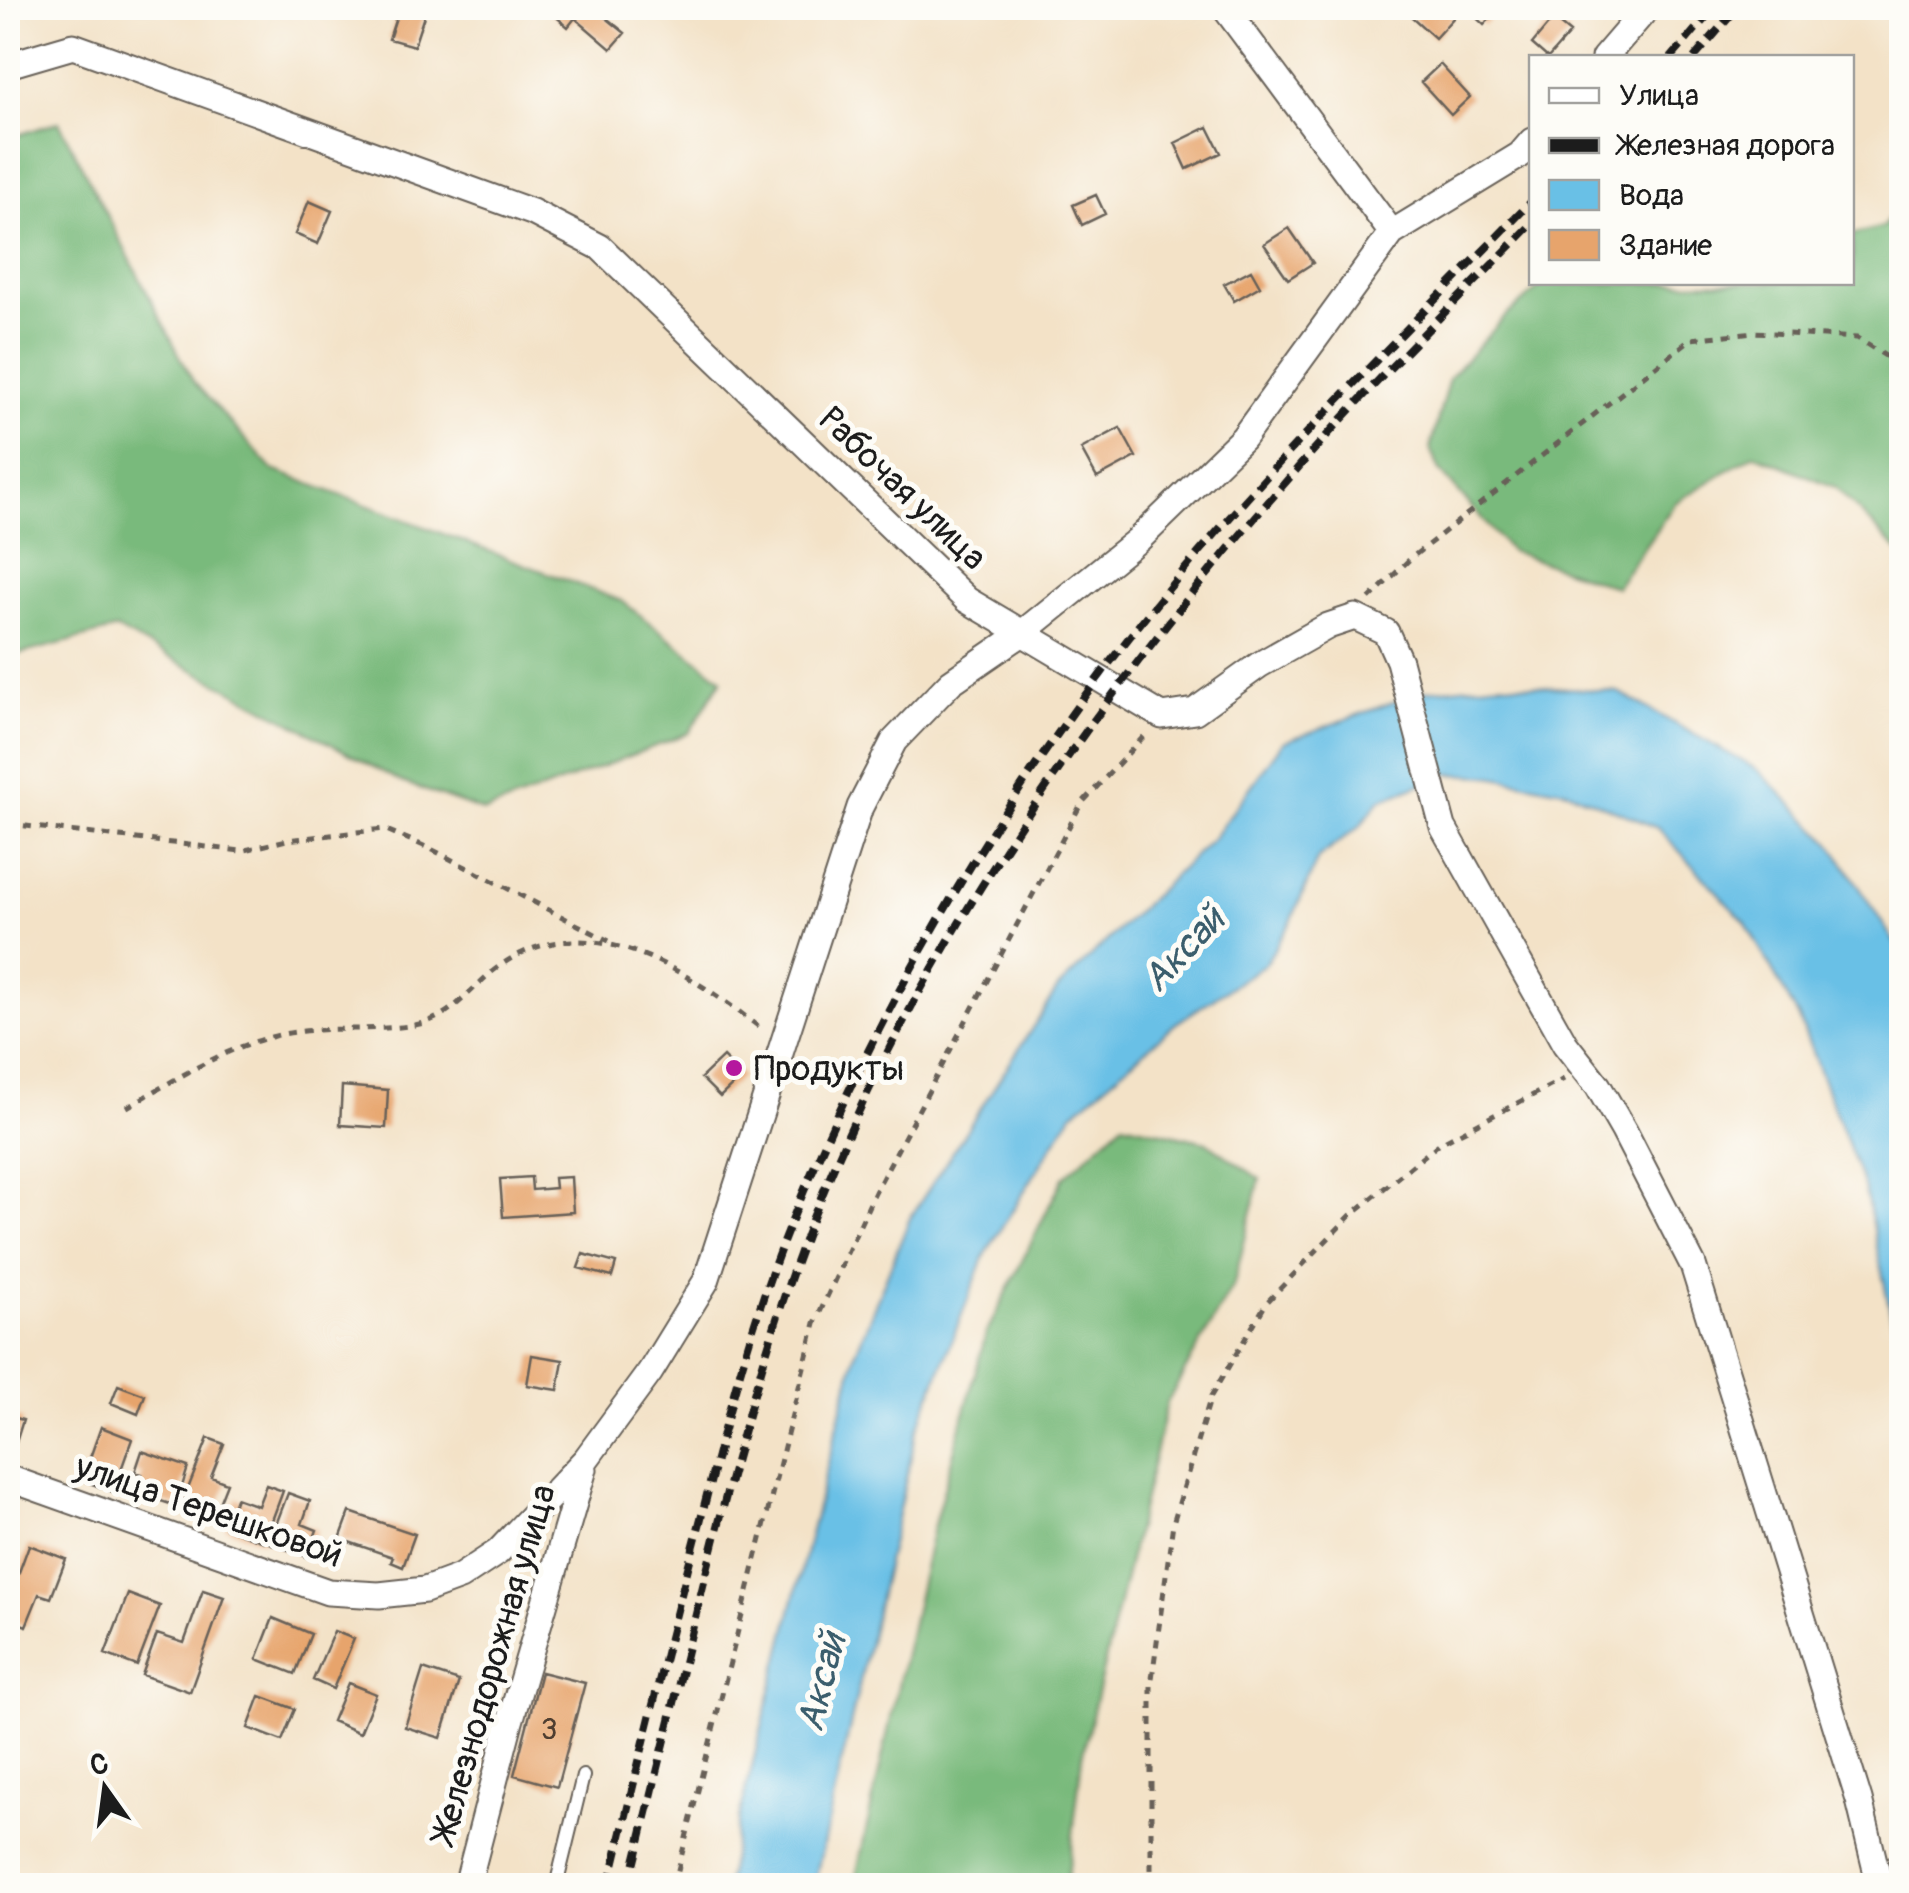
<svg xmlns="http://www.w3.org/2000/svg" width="1909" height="1893" viewBox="0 0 1909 1893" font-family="Pangolin,sans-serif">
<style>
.forest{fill:#79ba7c;stroke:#4a6b4c;stroke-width:2.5}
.water{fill:#69c0e6;stroke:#426e81;stroke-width:2.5}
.building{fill:#e7a46c}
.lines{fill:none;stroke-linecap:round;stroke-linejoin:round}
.lane-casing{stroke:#676158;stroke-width:16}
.street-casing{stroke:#676158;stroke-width:29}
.path{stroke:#676158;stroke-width:5;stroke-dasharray:8 8;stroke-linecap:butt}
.lane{stroke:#fff;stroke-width:12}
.street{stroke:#fff;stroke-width:25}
.rail{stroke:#1c1c1c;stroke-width:8;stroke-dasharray:15 8;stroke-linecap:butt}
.poi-dot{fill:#b5179e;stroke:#fdfcf7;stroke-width:4}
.labels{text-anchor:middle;stroke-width:10;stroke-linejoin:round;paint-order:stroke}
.number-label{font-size:30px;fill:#4f3e30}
.street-label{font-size:35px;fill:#1c1c1c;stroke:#fdfcf7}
.poi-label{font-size:35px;fill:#1c1c1c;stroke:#fdfcf7;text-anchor:start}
.water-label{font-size:38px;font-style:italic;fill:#3b5e6d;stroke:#fdfcf7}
</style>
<rect width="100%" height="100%" fill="#fdfcf7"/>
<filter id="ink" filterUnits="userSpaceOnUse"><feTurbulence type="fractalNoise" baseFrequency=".01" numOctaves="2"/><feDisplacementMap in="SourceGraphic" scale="20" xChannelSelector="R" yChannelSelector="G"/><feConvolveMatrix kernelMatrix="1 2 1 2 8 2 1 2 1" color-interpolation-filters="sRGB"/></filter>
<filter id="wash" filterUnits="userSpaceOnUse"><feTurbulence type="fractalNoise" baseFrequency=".0048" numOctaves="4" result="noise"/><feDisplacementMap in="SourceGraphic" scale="40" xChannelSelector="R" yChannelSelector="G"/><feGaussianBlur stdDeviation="2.25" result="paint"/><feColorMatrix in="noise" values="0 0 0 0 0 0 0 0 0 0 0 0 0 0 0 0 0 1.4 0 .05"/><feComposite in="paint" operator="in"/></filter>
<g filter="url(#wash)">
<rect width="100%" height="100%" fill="#f3e2c7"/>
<!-- forest -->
<path class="forest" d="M59 122 193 381 273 470 622 601 722 679 689 733 485 812 402 782 117 629 8 657V138Z
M1901 201 1902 354 1895 363 1902 388 1901 554 1835 487 1754 454 1675 503 1616 587 1510 551 1440 471 1430 449 1449 378 1506 316 1544 283 1852 282V235L1883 227Z
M1123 1123 1206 1142 1260 1179 1234 1283 1167 1403 1082 1757 1067 1885H854L932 1532 986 1334 1063 1178Z"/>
<!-- water -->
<path class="water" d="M1499 683 1618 692 1758 770 1831 843 1901 952V1363L1865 1190 1799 1018 1745 922 1658 828 1568 791 1489 776 1448 774 1380 800 1360 826 1318 858 1290 924 1265 964 1175 1024 1071 1115 985 1255 917 1430 814 1885 726 1886 739 1818 856 1352 910 1218 1058 988 1215 836 1283 742 1424 691Z"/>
<g id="blocks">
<!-- building -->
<path class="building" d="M399 8 425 13 414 46 389 39Z
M546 8H594L625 33 611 49 575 18 568 27Z
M1402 8H1444L1454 17 1435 38Z
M1466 8H1500L1484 25Z
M1553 19 1570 33 1548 58 1532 44Z
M1440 64 1470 97 1451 115 1421 82Z
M1208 127 1221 153 1187 169 1175 143Z
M1096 195 1105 214 1082 225 1073 205Z
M309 201 332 211 318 244 295 234Z
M1289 228 1313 263 1288 279 1264 244Z
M1251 270 1260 286 1234 301 1224 284Z
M1120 428 1136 457 1097 478 1081 449Z
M723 1057 742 1076 720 1097 701 1078Z
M342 1086 388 1090 386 1128 340 1125Z
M531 1177 532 1190 555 1188 554 1178 571 1177 573 1212 503 1217 500 1179Z
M583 1254 616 1263 612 1277 578 1268Z
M532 1355 563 1360 558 1390 527 1385Z
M118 1385 145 1395 138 1414 111 1403Z
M8 1416 23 1420 13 1452 8 1450Z
M101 1427 132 1439 113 1492 82 1480Z
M208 1438 224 1444 211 1477 227 1483 212 1521 180 1509Z
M142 1451 188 1467 176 1506 136 1493 142 1474 135 1472Z
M266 1485 283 1491 264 1542 225 1528 236 1498 258 1506Z
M288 1493 310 1501 302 1524 317 1530 307 1557 269 1543Z
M350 1512 415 1534 403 1567 391 1562 393 1557 340 1539Z
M29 1545 66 1559 51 1598 39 1594 26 1626 8 1619V1602Z
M203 1590 224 1597 190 1692 142 1675 157 1634 184 1643Z
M128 1594 160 1606 137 1666 105 1654Z
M273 1618 311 1634 295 1674 257 1659Z
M334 1631 354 1639 333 1689 313 1680Z
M423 1669 459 1681 441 1738 405 1727Z
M541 1672 585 1683 557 1787 514 1775Z
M348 1683 376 1694 360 1733 332 1721Z
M260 1696 295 1709 282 1741 248 1728Z"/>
</g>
</g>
<g filter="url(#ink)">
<use href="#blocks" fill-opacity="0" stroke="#676158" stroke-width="2.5"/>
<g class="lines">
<!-- lane casing -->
<g class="lane-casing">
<path id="lane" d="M556 1886 583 1776"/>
</g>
<!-- street casing -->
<g class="street-casing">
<path id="street" d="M1225 8 1392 233
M1604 58 1647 8
M8 65 73 46 532 212 600 247 967 600 1162 716 1195 711 1259 665 1328 626 1355 617 1386 632 1399 661 1443 827 1565 1044 1598 1086 1624 1131 1693 1265 1859 1800 1880 1886
M8 1478 328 1592 379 1595 425 1590 460 1577 498 1552 586 1459 650 1372 706 1281 860 807 894 741 951 682 1021 634 1139 539 1243 438 1392 233 1520 155 1532 141
M467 1886 509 1725 584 1469"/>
</g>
<!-- path -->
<path class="path" d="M1369 599 1411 558 1691 339 1754 332 1857 338 1895 362 1902 372
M8 824 241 851 287 840 384 829 431 849 609 941
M127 1107C172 1082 220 1050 271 1037 317 1024 368 1033 415 1025 454 1018 472 985 501 965 591 903 690 974 762 1029
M674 1886 815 1323 875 1192 1081 804 1147 733
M1151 1886V1686L1173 1523 1211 1396 1267 1302 1351 1215 1440 1143 1564 1079"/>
<!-- lane -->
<use href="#lane" class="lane"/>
<!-- street -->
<use href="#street" class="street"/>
<!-- rail -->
<path class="rail" d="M1671 58 1714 8
M1694 58 1737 8
M609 1886C638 1764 668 1643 700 1522 725 1425 750 1324 788 1230 867 1032 973 845 1101 674 1228 505 1385 352 1532 201
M629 1886C658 1769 686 1653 715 1538 741 1438 768 1337 804 1241 913 952 1095 699 1297 469 1371 384 1453 305 1532 224"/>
</g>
</g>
<!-- markers -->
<circle class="poi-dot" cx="734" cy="1068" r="10"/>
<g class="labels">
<!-- number labels -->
<g class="number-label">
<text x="549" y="1739">3</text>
</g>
<!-- street labels -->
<g class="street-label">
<text transform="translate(903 488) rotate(44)" y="12">Рабочая улица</text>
<text transform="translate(209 1510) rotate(19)" y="12">улица Терешковой</text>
<text transform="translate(493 1663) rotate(-74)" y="12">Железнодорожная улица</text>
</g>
<!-- poi labels -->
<g class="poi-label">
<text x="754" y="1080">Продукты</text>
</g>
<!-- water labels -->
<g class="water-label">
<text transform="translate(1183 949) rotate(-47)" y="13">Аксай</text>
<text transform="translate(821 1682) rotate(-76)" y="13">Аксай</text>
</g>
</g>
<!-- margin -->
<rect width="1909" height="1893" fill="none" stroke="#fdfcf7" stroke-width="40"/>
<!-- legend -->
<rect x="1529" y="55" width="325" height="230" fill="#fdfcf7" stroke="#a3a29f" stroke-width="2.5"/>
<rect x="1549" y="88" width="50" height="15" fill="#ffffff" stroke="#a3a29f" stroke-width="2.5"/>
<text x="1619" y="105" font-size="30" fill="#1c1c1c">Улица</text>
<rect x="1549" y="138" width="50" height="15" fill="#1c1c1c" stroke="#a3a29f" stroke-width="2.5"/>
<text x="1619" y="155" font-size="30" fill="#1c1c1c">Железная дорога</text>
<rect x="1549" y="180" width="50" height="30" fill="#69c0e6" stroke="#a3a29f" stroke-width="2.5"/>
<text x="1619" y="205" font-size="30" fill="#1c1c1c">Вода</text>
<rect x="1549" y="230" width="50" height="30" fill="#e7a46c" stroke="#a3a29f" stroke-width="2.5"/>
<text x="1619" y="255" font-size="30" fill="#1c1c1c">Здание</text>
<!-- north arrow -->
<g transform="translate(105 1788) rotate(346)" stroke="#fdfcf7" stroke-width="8" paint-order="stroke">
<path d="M0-8L18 38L0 25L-18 38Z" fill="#1c1c1c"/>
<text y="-15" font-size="28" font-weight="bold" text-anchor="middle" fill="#1c1c1c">С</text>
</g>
</svg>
